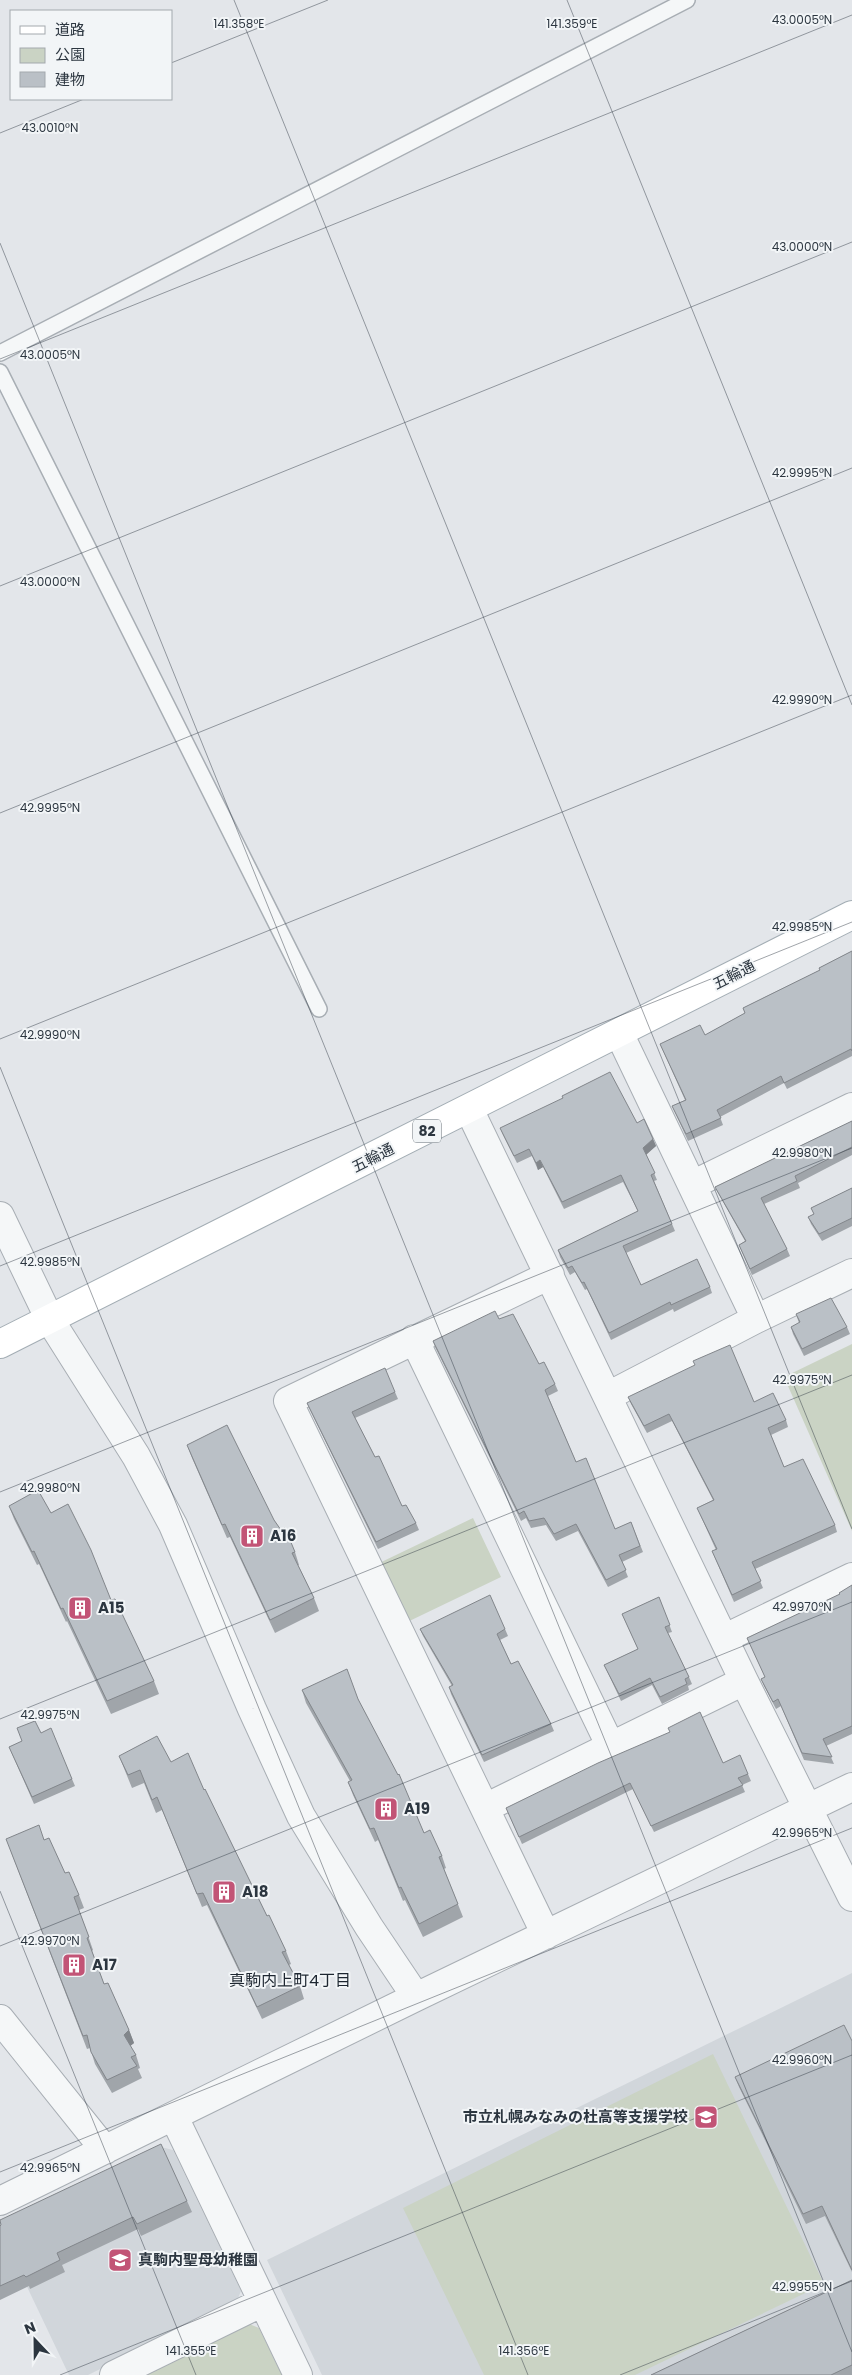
<svg xmlns="http://www.w3.org/2000/svg" width="852" height="2375" viewBox="0 0 852 2375" font-family="Poppins,'Noto Sans JP',sans-serif">
<style>
.built{fill:#d1d6db}
.green{fill:#cad3c4}
.lines{fill:none;stroke-linecap:round;stroke-linejoin:round}
.lane-casing{stroke:#a8aeb4;stroke-width:18}
.street-casing{stroke:#a8aeb4;stroke-width:30}
.primary-casing{stroke:#a3adb4;stroke-width:30}
.lane{stroke:#f5f7f8;stroke-width:15}
.street{stroke:#f5f7f8;stroke-width:28}
.primary{stroke:#fff;stroke-width:28}
.wall{fill:#a0a5aa}
.shaded-wall{fill:#82868b}
.building{fill:#bac0c6;stroke:#82868b}
.ticks{fill:none;stroke:#2c3640;stroke-width:1;stroke-opacity:0.45}
.labels{text-anchor:middle;stroke-width:4;stroke-linejoin:round;paint-order:stroke}
.shield{fill:#f2f5f7;stroke:#676f77;stroke-width:1}
.shield-label{font-size:14px;font-weight:bold;fill:#2c3640}
.street-label{font-size:15px;fill:#2c3640;stroke:#f2f5f7}
.poi-label{font-size:15px;font-weight:bold;fill:#2c3640;stroke:#f2f5f7;text-anchor:start}
.neighbourhood-label{font-size:16px;fill:#1e2731;stroke:#f2f5f7}
.ticks-label{font-size:12px;text-anchor:middle;fill:#2c3640;stroke:#f2f5f7;stroke-width:4;stroke-linejoin:round;paint-order:stroke}
</style>
<rect width="100%" height="100%" fill="#e3e6ea"/>
<!-- built -->
<path class="built" d="M852 1973V2375H322L267 2260Z
M161 2147 173 2150 241 2291 236 2303 88 2375H69L0 2230Z"/>
<!-- green -->
<path class="green" d="M852 1344V1531L784 1377Z
M473 1518 501 1577 399 1626 371 1567Z
M713 2054 824 2284 635 2375H484L403 2208Z
M244 2322 259 2328 282 2375H136Z"/>
<g class="lines">
<!-- lane casing -->
<g class="lane-casing">
<path id="lane" d="M0 353 687 0
M0 372 319 1009"/>
</g>
<!-- street casing -->
<g class="street-casing">
<path id="street" d="M619 1033 756 1319
M469 1109 744 1681 852 1897
M692 1185 852 1107
M0 1216 50 1320 136 1456 173 1525 252 1709 301 1816 369 1927 416 1997
M414 1339 611 1747
M608 1396 756 1319 852 1273
M725 1638 852 1577
M485 1808 744 1681
M546 1935 288 1401 550 1275
M0 2019 105 2150
M174 2117 298 2375
M0 2201 416 1997 852 1787
M114 2375 263 2302"/>
</g>
<!-- primary casing -->
<g class="primary-casing">
<path id="primary" d="M0 1344 852 915"/>
</g>
<!-- lane -->
<use href="#lane" class="lane"/>
<!-- street -->
<use href="#street" class="street"/>
<!-- primary -->
<use href="#primary" class="primary"/>
</g>
<!-- wall -->
<path class="wall" d="M852 951V1056L787 1089 784 1083 720 1117 723 1125 688 1141 672 1106 685 1100 660 1044 705 1035 745 1013 743 1008 820 970 819 968Z
M852 1121V1155L798 1183 800 1188 764 1204 787 1249 790 1256 752 1275 739 1245 745 1241 718 1193 715 1187Z
M637 1123 653 1139 656 1146 646 1154 657 1180 654 1181 675 1231 626 1253 641 1285 710 1287 712 1293 674 1312 673 1309 611 1340 587 1289 585 1290 575 1272 570 1275 560 1257 558 1250 638 1211 623 1182 564 1209 543 1167 538 1170 532 1156 517 1163 503 1135 500 1128Z
M852 1188V1226L822 1241 811 1224 808 1217 814 1214 811 1208Z
M796 1314 847 1327 850 1334 804 1356 793 1334 791 1327 799 1323Z
M499 1319 539 1364 555 1384 558 1391 548 1396 576 1462 615 1529 631 1522 643 1552 622 1562 628 1577 608 1587 578 1531 556 1541 546 1525 531 1528 526 1518 521 1521 435 1347 433 1341Z
M395 1392 398 1399 355 1418 375 1457 402 1506 416 1523 419 1530 378 1549 310 1410 307 1403Z
M628 1397 754 1402 786 1420 788 1427 771 1435 784 1467 835 1525 837 1532 755 1569 763 1588 734 1602 712 1551 716 1550 697 1508 713 1500 672 1421 647 1433 631 1404Z
M187 1445 274 1520 295 1552 299 1565H298L314 1598 319 1611 275 1633 230 1537 227 1538 192 1458Z
M9 1506 51 1513 111 1600 154 1681 159 1694 111 1714 67 1621 66 1622 39 1564 37 1565 14 1519Z
M852 1585V1734L826 1746 834 1764 804 1760 781 1706 776 1709 764 1686 761 1679 765 1677 747 1638 840 1594Z
M659 1597 672 1632 668 1633 689 1677 692 1684 688 1686 689 1690 662 1704 652 1685 621 1701 604 1665 638 1649 622 1614Z
M420 1629H505L508 1636 500 1640 511 1664 551 1724 554 1731 484 1762 451 1694 449 1687 452 1686 423 1636Z
M302 1690 358 1699 424 1833 442 1856 446 1868 444 1869 463 1917 423 1937 405 1900 403 1901 378 1840 375 1842 353 1795 348 1782 350 1781 306 1703Z
M41 1733 72 1779 75 1786 34 1804 9 1747Z
M119 1756 171 1762 204 1790 267 1916 286 1951 291 1964 289 1965 300 1986 304 1999 262 2019 207 1905 202 1907 162 1810 156 1813 144 1783 132 1788Z
M723 1763 748 1774 751 1781 742 1785 745 1792 654 1832 633 1789 522 1844 506 1808Z
M44 1840 79 1895 84 1908 79 1910 93 1950 92 1951 104 1984 129 2030 134 2043 130 2046 136 2055 140 2068 138 2069 142 2078 112 2093 95 2064 90 2048 87 2049 11 1852Z
M852 2041V2272L825 2216 806 2224 739 2087 735 2077Z
M187 2201 192 2212 141 2236 138 2229 62 2265 65 2272 30 2289 29 2286 0 2300V2226L1 2225 0 2223Z
M852 2280V2375H651Z"/>
<!-- shaded-wall -->
<path class="shaded-wall" d="M653 1139 656 1146 646 1155 643 1148Z
M540 1160 543 1167 538 1170 536 1163Z
M129 2030 134 2043 129 2047 124 2035Z"/>
<!-- building -->
<path class="building" d="M852 951V1051L851 1049 784 1083 781 1076 717 1110 721 1118 686 1134 672 1106 686 1100 660 1044 700 1025 705 1035 745 1013 743 1008 820 970 819 968Z
M610 1072 637 1123 644 1119 653 1139 643 1148 655 1173 651 1175 672 1224 623 1246 641 1285 697 1259 710 1287 671 1305 670 1302 609 1333 584 1282 582 1283 572 1266 568 1268 558 1250 638 1211 621 1175 562 1202 540 1160 536 1163 529 1149 514 1156 500 1128 563 1098 562 1096Z
M852 1121V1147L795 1176 797 1181 761 1198 787 1249 750 1269 739 1245 746 1241 715 1187Z
M852 1188V1218L819 1234 808 1217 814 1214 811 1208Z
M831 1298 847 1327 802 1349 791 1327 800 1322 796 1314Z
M495 1311 499 1319 513 1314 539 1364 544 1362 555 1384 545 1390 576 1462 586 1458 615 1529 631 1522 640 1546 619 1555 626 1570 606 1580 576 1524 554 1534 544 1518 529 1521 524 1511 519 1514 433 1341Z
M730 1345 754 1402 773 1393 786 1420 768 1428 784 1467 803 1459 835 1525 752 1562 761 1581 732 1595 712 1551 717 1549 697 1508 714 1500 669 1414 644 1426 628 1397 695 1365 693 1361Z
M385 1368 395 1392 352 1412 375 1457 379 1456 402 1506 406 1505 416 1523 376 1542 307 1403Z
M227 1425 274 1520 281 1530 285 1528 295 1552 292 1553 314 1598 270 1620 225 1524 222 1525 187 1445Z
M38 1490 51 1513 68 1504 91 1550 111 1600 115 1599 154 1681 107 1701 63 1608 61 1609 34 1551 32 1552 9 1506Z
M852 1585V1726L823 1739 832 1757 802 1753 778 1699 773 1702 761 1679 765 1677 747 1638 840 1594 839 1593Z
M490 1595 505 1629 497 1634 511 1664 518 1661 551 1724 482 1755 449 1687 453 1685 420 1629Z
M659 1597 670 1625 665 1627 689 1677 685 1679 687 1684 660 1697 650 1678 619 1694 604 1665 638 1649 622 1614Z
M347 1669 358 1699 398 1775 399 1774 424 1833 430 1830 442 1856 439 1857 458 1904 419 1924 401 1887 399 1888 374 1828 370 1829 348 1782 352 1780 302 1690Z
M700 1712 723 1763 740 1755 748 1774 738 1778 743 1785 651 1826 630 1783 519 1837 506 1808 598 1763 670 1732 668 1728Z
M35 1721 41 1733 51 1728 72 1779 32 1797 9 1747 22 1741 17 1728Z
M157 1736 171 1762 188 1753 204 1790 205 1789 267 1916 269 1915 286 1951 282 1952 300 1986 257 2007 203 1893 197 1894 157 1797 152 1800 140 1770 128 1775 119 1756Z
M39 1825 44 1840 49 1838 65 1873 69 1872 79 1895 74 1897 89 1937 87 1938 104 1984 108 1983 129 2030 124 2035 136 2055 131 2057 137 2066 107 2080 91 2052 87 2035 83 2036 6 1839Z
M844 2025 852 2041V2270L822 2206 803 2214 735 2077Z
M161 2144 187 2201 137 2224 133 2217 57 2253 60 2260 26 2277 24 2275 0 2286V2226L1 2225 0 2220Z
M852 2280V2365L831 2375H651Z"/>
<!-- ticks -->
<path class="ticks" d="M234 0 852 1529M567 0 852 705M171 63 328 0M0 133 84 99M0 243 852 2352M0 359 852 15M0 586 852 242M0 813 852 468M0 1039 852 695M0 1067 528 2375M0 1266 852 922M0 1492 852 1148M0 1719 852 1375M0 1891 196 2375M0 1946 852 1602M0 2172 852 1828M60 2375 852 2055M620 2375 852 2281"/>
<!-- icons -->
<defs>
<g id="building-square" transform="scale(1.25)"><rect x="-9" y="-9" width="18" height="18" rx="4" fill="#c25476" stroke="#f2f5f7"/><path d="M-4-6H4V6H1V3H-1V6H-4ZM-2.5-4.3h1.7v1.8h-1.7ZM.8-4.3h1.7v1.8H.8ZM-2.5-1h1.7V.8h-1.7ZM.8-1h1.7V.8H.8Z" fill="#fff"/></g>
<g id="school-square" transform="scale(1.25)"><rect x="-9" y="-9" width="18" height="18" rx="4" fill="#c25476" stroke="#f2f5f7"/><path d="M0-5L7-2L0 1L-7-2ZM-4 1L0 2.5L4 1V4Q0 6-4 4Z" fill="#fff"/></g>
</defs>
<g fill-rule="evenodd">
<use href="#building-square" x="252" y="1536"/>
<use href="#building-square" x="80" y="1608"/>
<use href="#building-square" x="386" y="1809"/>
<use href="#building-square" x="224" y="1892"/>
<use href="#building-square" x="74" y="1965"/>
<use href="#school-square" x="706" y="2117"/>
<use href="#school-square" x="120" y="2260"/>
</g>
<g class="labels">
<!-- shield labels -->
<rect class="shield" x="413" y="1119.5" width="28" height="23" rx="4"/>
<g class="shield-label">
<text x="427" y="1136">82</text>
</g>
<!-- street labels -->
<g class="street-label">
<text transform="translate(734 975) rotate(-27)" y="5">五輪通</text>
<text transform="translate(373 1158) rotate(-27)" y="5">五輪通</text>
</g>
<!-- poi labels -->
<g class="poi-label">
<text x="270" y="1541">A16</text>
<text x="98" y="1613">A15</text>
<text x="404" y="1814">A19</text>
<text x="242" y="1897">A18</text>
<text x="92" y="1970">A17</text>
<text x="688" y="2122" text-anchor="end">市立札幌みなみの杜高等支援学校</text>
<text x="138" y="2265">真駒内聖母幼稚園</text>
</g>
<!-- neighbourhood labels -->
<g class="neighbourhood-label">
<text x="290" y="1986">真駒内上町4丁目</text>
</g>
</g>
<g class="ticks-label">
<text x="802" y="24">43.0005°N</text>
<text x="239" y="28">141.358°E</text>
<text x="572" y="28">141.359°E</text>
<text x="50" y="132">43.0010°N</text>
<text x="802" y="251">43.0000°N</text>
<text x="50" y="359">43.0005°N</text>
<text x="802" y="477">42.9995°N</text>
<text x="50" y="586">43.0000°N</text>
<text x="802" y="704">42.9990°N</text>
<text x="50" y="812">42.9995°N</text>
<text x="802" y="931">42.9985°N</text>
<text x="50" y="1039">42.9990°N</text>
<text x="802" y="1157">42.9980°N</text>
<text x="50" y="1266">42.9985°N</text>
<text x="802" y="1384">42.9975°N</text>
<text x="50" y="1492">42.9980°N</text>
<text x="802" y="1611">42.9970°N</text>
<text x="50" y="1719">42.9975°N</text>
<text x="802" y="1837">42.9965°N</text>
<text x="50" y="1945">42.9970°N</text>
<text x="802" y="2064">42.9960°N</text>
<text x="50" y="2172">42.9965°N</text>
<text x="802" y="2291">42.9955°N</text>
<text x="191" y="2355">141.355°E</text>
<text x="524" y="2355">141.356°E</text>
</g>
<!-- legend -->
<rect x="10" y="10" width="162" height="90" fill="#f2f5f7" stroke="#a3a9ae"/>
<rect x="20" y="26" width="25" height="8" fill="#ffffff" stroke="#a3a9ae"/>
<text x="55" y="35" font-size="15" fill="#2c3640">道路</text>
<rect x="20" y="48" width="25" height="15" fill="#cad3c4" stroke="#a3a9ae"/>
<text x="55" y="60" font-size="15" fill="#2c3640">公園</text>
<rect x="20" y="72" width="25" height="15" fill="#bac0c6" stroke="#a3a9ae"/>
<text x="55" y="85" font-size="15" fill="#2c3640">建物</text>
<!-- north arrow -->
<g transform="translate(35 2340) rotate(338)" stroke="#f2f5f7" stroke-width="4" paint-order="stroke">
<path d="M0-4L9 19L0 12L-9 19Z" fill="#2c3640"/>
<text y="-8" font-size="14" font-weight="bold" text-anchor="middle" fill="#2c3640">N</text>
</g>
</svg>
